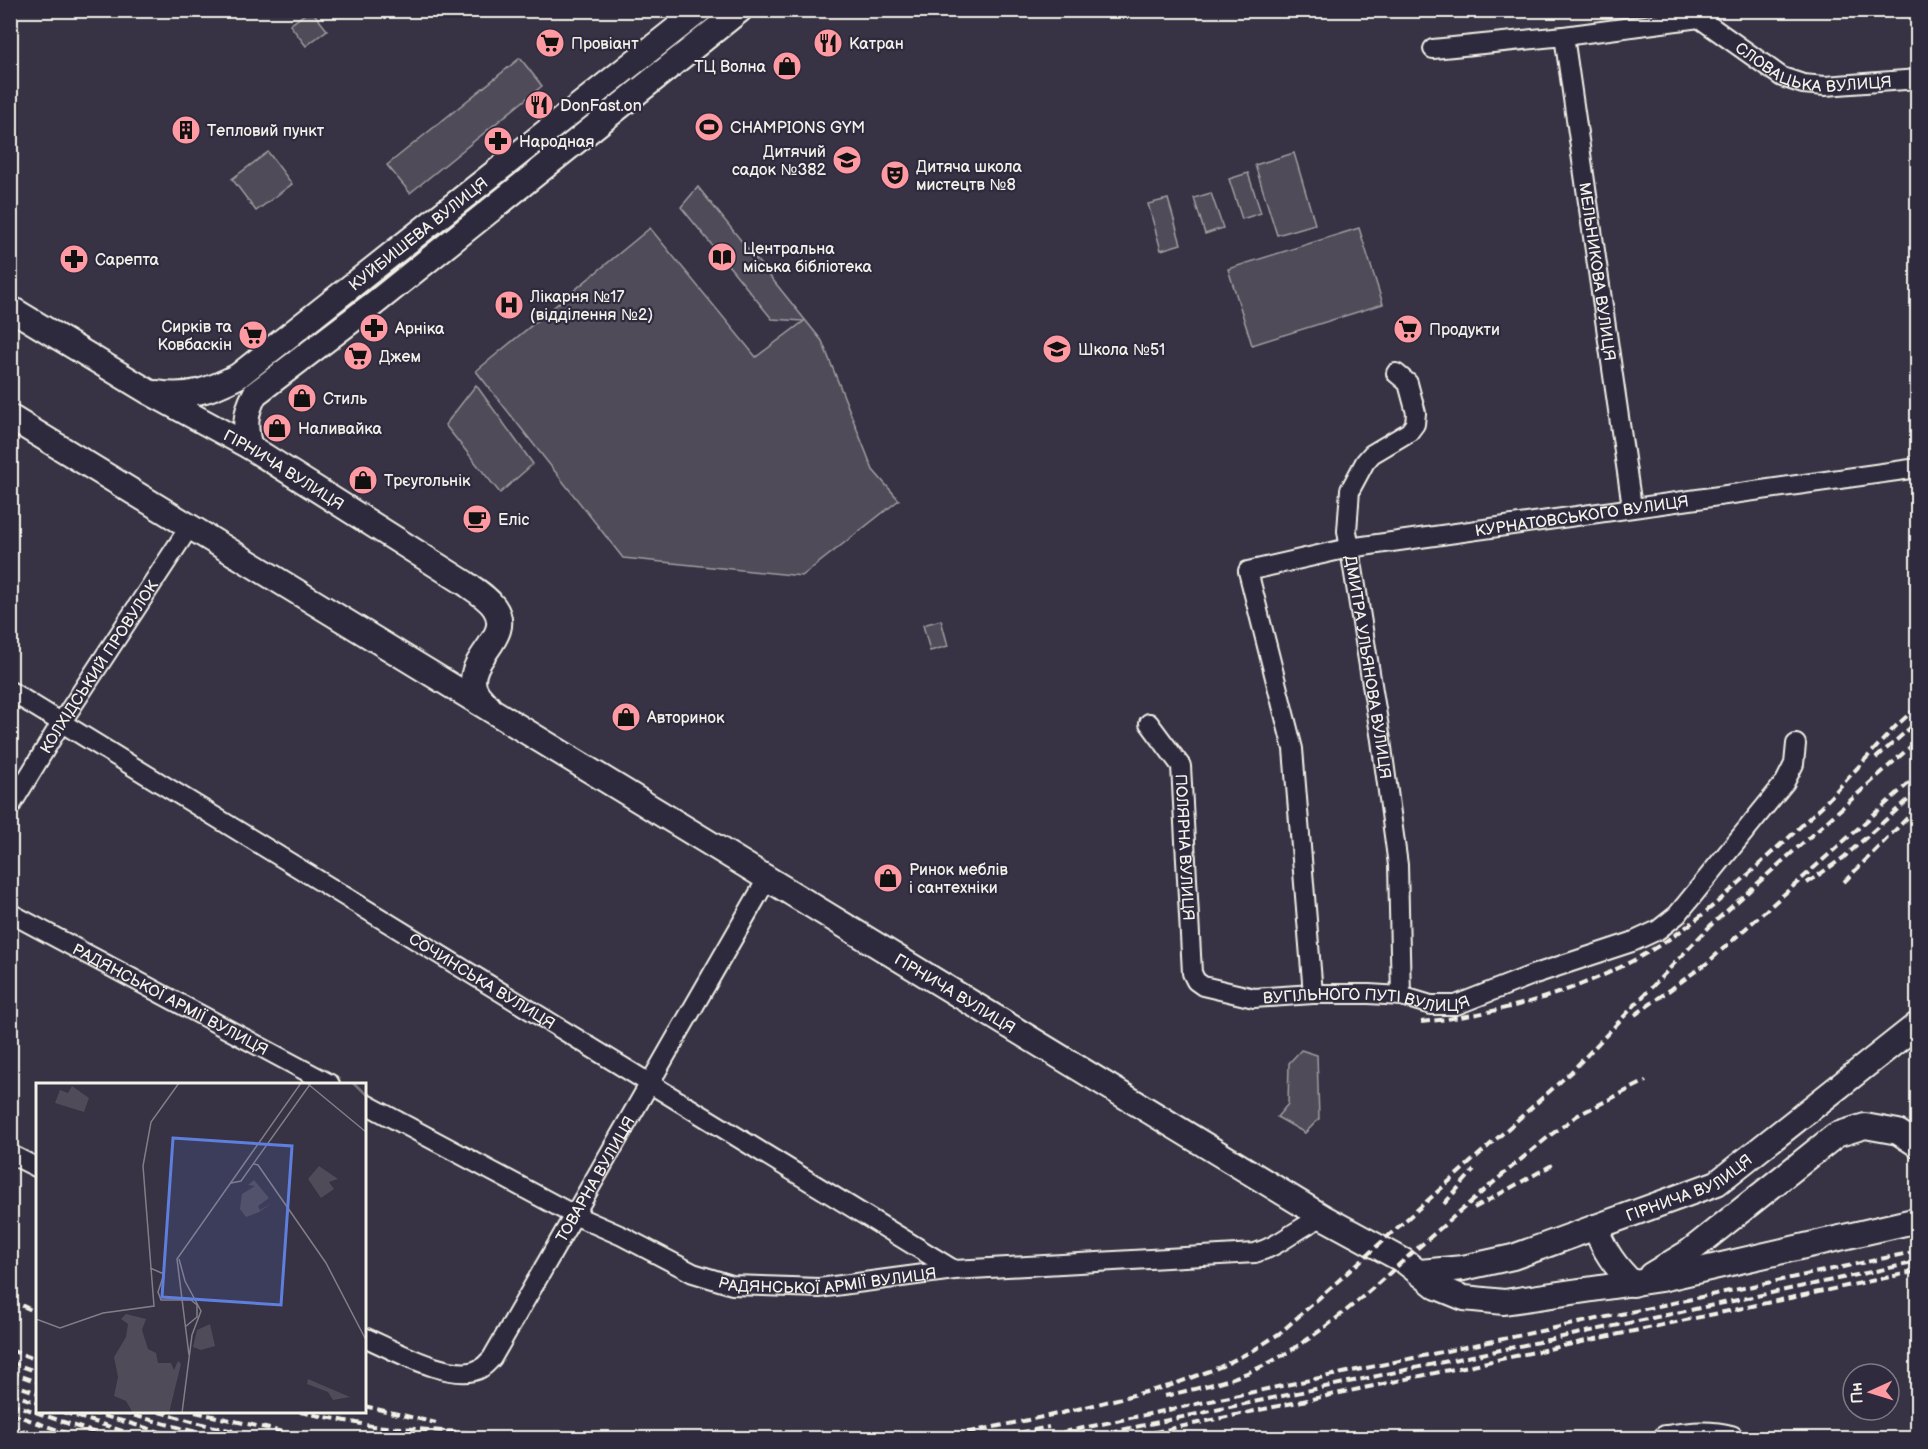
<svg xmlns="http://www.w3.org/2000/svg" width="1928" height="1449" viewBox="0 0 1928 1449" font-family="'Balsamiq Sans',sans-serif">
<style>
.green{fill:#504b59;stroke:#a29ea0;stroke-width:1.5}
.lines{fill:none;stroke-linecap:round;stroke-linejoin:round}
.minor-casing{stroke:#f4f1e8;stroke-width:22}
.major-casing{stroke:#f4f1e8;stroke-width:28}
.minor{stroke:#2f2a3d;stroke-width:18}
.major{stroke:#2f2a3d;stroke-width:24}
.rail{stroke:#f4f1e8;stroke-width:4;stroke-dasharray:9 4.5;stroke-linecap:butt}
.labels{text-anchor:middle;stroke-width:4.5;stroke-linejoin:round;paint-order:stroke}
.poi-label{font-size:16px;fill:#f4f1e8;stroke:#2f2a3d;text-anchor:start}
.street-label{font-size:16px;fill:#f4f1e8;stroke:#2f2a3d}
.inset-river{fill:none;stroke:#726e77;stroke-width:3}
.inset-road{fill:none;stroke:#837e86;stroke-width:1.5}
.view{fill:#5e7fdd;fill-opacity:0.15;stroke:#5e7fdd;stroke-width:3}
.inset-edge{fill:none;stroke:#f4f1e8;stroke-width:3}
</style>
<rect width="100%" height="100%" fill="#373244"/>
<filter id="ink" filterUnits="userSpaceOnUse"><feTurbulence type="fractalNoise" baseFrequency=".0167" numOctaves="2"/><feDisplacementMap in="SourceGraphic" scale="12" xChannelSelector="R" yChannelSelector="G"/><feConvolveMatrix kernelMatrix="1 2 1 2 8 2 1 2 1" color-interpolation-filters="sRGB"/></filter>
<g filter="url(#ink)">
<!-- green -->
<path class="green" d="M309 11H312L327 30 306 46 290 25Z
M520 58 542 86 410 193 387 165Z
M268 152 292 184 256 211 232 179Z
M1294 153 1315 224 1277 235 1255 165Z
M1248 173 1261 213 1242 219 1229 179Z
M698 187 822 341 873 470 899 500 802 576 623 558 476 371 650 228 756 357 804 321 772 319 681 207Z
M1211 193 1223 228 1205 234 1194 198Z
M1168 199 1181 244 1161 250 1148 204Z
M1359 228 1383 304 1252 345 1228 269Z
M476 385 533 464 500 493 445 425Z
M941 620 948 646 930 651 923 625Z
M1301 1050 1317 1055 1319 1119 1305 1133 1277 1117 1288 1104 1289 1063Z"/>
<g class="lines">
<!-- minor casing -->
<g class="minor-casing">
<g id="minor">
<path id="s1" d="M1564 36 1632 507"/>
<path id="s2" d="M1433 49 1564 36 1699 18 1782 77 1803 84 1825 86 1918 79"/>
<path id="s3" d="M1396 373 1408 383 1416 413 1415 424 1409 432 1372 454 1365 462 1350 490 1347 531 1381 740 1398 865 1401 996"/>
<path id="s4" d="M10 691 954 1270"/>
<path id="s5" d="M1149 723 1181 766 1192 973 1196 981 1203 986 1254 998 1313 994H1369L1401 996 1431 1005H1456L1535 974 1632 942 1658 930 1677 915 1785 782 1794 764 1796 744"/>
<path id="s6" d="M10 807 61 723 190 526"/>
<path id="s7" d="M10 913 330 1084"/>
<path id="s8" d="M1313 994 1293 749 1248 571 1349 548 1918 468"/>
<path id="s9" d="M364 1103 574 1215 622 1236 693 1273 732 1285 819 1288 954 1270 1255 1253C1281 1246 1299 1226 1323 1217"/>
<path d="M10 1154 38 1168"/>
<path id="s10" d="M364 1337C390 1348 455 1385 481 1368 485 1366 488 1362 492 1358L767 879"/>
</g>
</g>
<!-- major casing -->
<g class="major-casing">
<g id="major">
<path id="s11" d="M10 308 149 392 250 447 465 583C475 590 487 597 494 607 515 637 466 657 474 687 476 694 483 701 488 706"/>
<path id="s12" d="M157 393C188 398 211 390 238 376L700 10"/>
<path id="s13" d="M10 417 1323 1217 1404 1261 1437 1287 1464 1298 1504 1302 1661 1279 1918 1220"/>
<path d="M250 447C244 427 245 413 255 394L376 302 740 10"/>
<path d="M1595 1227C1605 1252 1614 1265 1633 1284"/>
<path id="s14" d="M1420 1272 1463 1268 1513 1257 1717 1183 1918 1024"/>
<path d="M1651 1275 1689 1252 1836 1135 1865 1126 1898 1132 1918 1145"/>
<path d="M1666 1438C1689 1435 1708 1432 1731 1438"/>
</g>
</g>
<!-- minor -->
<use href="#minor" class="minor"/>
<!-- major -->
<use href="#major" class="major"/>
<!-- rail -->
<path class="rail" d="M1876 758 1918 721
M1778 848 1824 804 1895 727 1918 706
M1844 882 1918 807
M1807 883 1843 858 1918 791
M1635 1015 1707 963 1918 775
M1421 1022C1516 1013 1613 982 1689 925 1722 900 1752 871 1782 843
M1444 1204 1474 1170
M1474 1208 1552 1165
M10 1300 38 1313
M10 1350 38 1360
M10 1362 38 1372
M10 1372 38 1382
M10 1383 38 1393
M10 1393 38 1403
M1165 1396C1199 1388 1234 1380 1265 1365 1317 1338 1360 1300 1403 1261 1452 1218 1501 1175 1552 1134L1578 1115 1646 1081
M10 1403 109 1438
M364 1406 436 1423
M63 1412 145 1438
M90 1412 182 1438
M121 1412 219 1438
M159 1412 210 1426 267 1438
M195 1412 301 1436 324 1438
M300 1412 372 1426 544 1438
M10 1413 80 1438
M10 1426 45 1438
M916 1438 949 1436
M941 1438 1062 1413 1169 1386 1220 1367 1254 1350 1280 1333 1571 1072 1711 925 1918 740
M993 1438 1049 1427
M1036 1438 1918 1251
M1083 1438 1918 1262
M1127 1438 1918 1271"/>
</g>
</g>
<!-- icons -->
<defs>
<g id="supermarket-disc" transform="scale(1.5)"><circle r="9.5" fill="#ff9aa2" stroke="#2f2a3d"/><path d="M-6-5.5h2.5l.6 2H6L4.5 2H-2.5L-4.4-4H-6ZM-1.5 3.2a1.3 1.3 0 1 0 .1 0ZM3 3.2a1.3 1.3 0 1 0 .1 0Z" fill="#111"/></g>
<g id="restaurant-disc" transform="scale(1.5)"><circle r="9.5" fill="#ff9aa2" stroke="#2f2a3d"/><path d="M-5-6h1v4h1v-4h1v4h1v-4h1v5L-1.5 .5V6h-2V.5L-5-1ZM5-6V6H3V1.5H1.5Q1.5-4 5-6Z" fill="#111"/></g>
<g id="shop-disc" transform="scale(1.5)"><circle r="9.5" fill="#ff9aa2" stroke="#2f2a3d"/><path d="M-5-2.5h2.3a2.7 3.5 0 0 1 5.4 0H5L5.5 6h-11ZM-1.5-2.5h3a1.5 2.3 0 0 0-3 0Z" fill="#111"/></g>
<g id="stadium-disc" transform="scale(1.5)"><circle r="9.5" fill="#ff9aa2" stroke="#2f2a3d"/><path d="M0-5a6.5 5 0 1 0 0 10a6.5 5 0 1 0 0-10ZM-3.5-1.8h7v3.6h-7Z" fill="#111"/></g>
<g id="building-disc" transform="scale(1.5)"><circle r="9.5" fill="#ff9aa2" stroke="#2f2a3d"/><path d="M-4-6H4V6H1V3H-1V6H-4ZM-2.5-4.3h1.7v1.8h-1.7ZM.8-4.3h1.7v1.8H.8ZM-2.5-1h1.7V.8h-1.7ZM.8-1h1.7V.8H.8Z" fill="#111"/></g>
<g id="pharmacy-disc" transform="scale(1.5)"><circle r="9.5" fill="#ff9aa2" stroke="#2f2a3d"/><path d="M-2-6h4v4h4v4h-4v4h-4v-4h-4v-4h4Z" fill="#111"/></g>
<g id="school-disc" transform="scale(1.5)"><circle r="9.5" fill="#ff9aa2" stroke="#2f2a3d"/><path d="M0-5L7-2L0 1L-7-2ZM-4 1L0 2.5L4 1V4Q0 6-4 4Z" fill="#111"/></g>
<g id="theatre-disc" transform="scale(1.5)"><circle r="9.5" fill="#ff9aa2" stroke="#2f2a3d"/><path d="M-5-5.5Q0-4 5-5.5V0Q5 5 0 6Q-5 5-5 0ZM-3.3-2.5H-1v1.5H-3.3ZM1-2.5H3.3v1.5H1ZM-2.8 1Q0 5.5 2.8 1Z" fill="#111"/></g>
<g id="library-disc" transform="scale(1.5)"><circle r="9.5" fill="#ff9aa2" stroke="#2f2a3d"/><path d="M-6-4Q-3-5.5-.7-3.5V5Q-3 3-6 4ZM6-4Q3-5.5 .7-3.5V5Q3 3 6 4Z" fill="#111"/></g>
<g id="hospital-disc" transform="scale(1.5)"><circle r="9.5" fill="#ff9aa2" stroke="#2f2a3d"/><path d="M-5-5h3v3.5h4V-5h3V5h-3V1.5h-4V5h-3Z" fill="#111"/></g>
<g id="cafe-disc" transform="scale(1.5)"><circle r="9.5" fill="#ff9aa2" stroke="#2f2a3d"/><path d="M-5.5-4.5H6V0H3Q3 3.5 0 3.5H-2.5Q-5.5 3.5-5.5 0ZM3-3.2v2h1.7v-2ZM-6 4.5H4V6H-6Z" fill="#111"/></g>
</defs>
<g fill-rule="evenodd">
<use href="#supermarket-disc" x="550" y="43"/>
<use href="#restaurant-disc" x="828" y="43"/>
<use href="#shop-disc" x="787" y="66"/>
<use href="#restaurant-disc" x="539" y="105"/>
<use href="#stadium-disc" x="709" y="127"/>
<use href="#building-disc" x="186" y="130"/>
<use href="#pharmacy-disc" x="498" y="141"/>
<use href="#school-disc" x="847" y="160"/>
<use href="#theatre-disc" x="895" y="175"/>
<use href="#library-disc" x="722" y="257"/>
<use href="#pharmacy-disc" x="74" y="259"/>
<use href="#hospital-disc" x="509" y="305"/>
<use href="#pharmacy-disc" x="374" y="328"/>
<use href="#supermarket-disc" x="1408" y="329"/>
<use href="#supermarket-disc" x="253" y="335"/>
<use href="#school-disc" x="1057" y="349"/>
<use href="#supermarket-disc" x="358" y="356"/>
<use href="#shop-disc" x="302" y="398"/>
<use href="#shop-disc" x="277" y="428"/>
<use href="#shop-disc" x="363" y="480"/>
<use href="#cafe-disc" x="477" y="519"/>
<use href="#shop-disc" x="626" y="717"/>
<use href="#shop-disc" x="888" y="878"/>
</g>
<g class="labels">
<!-- poi labels -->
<g class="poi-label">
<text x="571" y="49">Провіант</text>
<text x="849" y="49">Катран</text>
<text x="766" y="72" text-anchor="end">ТЦ Волна</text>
<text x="560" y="111">DonFast.on</text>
<text x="730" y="133">CHAMPIONS GYM</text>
<text x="207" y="136">Тепловий пункт</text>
<text x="519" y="147">Народная</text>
<text x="826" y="157" text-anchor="end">Дитячий<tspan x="826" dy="18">садок №382</tspan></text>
<text x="916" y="172">Дитяча школа<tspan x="916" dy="18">мистецтв №8</tspan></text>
<text x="743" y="254">Центральна<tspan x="743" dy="18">міська бібліотека</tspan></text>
<text x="95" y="265">Сарепта</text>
<text x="530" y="302">Лікарня №17<tspan x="530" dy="18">(відділення №2)</tspan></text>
<text x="232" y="332" text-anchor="end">Сирків та<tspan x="232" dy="18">Ковбаскін</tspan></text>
<text x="395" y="334">Арніка</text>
<text x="1429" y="335">Продукти</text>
<text x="1078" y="355">Школа №51</text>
<text x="379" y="362">Джем</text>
<text x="323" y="404">Стиль</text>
<text x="298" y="434">Наливайка</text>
<text x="384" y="486">Трєугольнік</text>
<text x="498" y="525">Еліс</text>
<text x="647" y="723">Авторинок</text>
<text x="909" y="875">Ринок меблів<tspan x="909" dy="18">і сантехніки</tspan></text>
</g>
<!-- street labels -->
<g class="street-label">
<text dy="6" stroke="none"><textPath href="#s2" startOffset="398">СЛОВАЦЬКА ВУЛИЦЯ</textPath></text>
<text dy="6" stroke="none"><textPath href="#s12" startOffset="314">КУЙБИШЕВА ВУЛИЦЯ</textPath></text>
<text dy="6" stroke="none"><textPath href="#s1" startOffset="238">МЕЛЬНИКОВА ВУЛИЦЯ</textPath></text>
<text dy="6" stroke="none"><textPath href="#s11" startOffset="318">ГІРНИЧА ВУЛИЦЯ</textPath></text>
<text dy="6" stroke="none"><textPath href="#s8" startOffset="768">КУРНАТОВСЬКОГО ВУЛИЦЯ</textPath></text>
<text dy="6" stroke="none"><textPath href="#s6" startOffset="166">КОЛХІДСЬКИЙ ПРОВУЛОК</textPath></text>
<text dy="6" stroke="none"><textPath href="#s3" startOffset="332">ДМИТРА УЛЬЯНОВА ВУЛИЦЯ</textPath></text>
<text dy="6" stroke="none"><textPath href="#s5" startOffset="135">ПОЛЯРНА ВУЛИЦЯ</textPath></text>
<text dy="6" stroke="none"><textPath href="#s4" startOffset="554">СОЧИНСЬКА ВУЛИЦЯ</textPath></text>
<text dy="6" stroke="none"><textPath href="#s13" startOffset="1107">ГІРНИЧА ВУЛИЦЯ</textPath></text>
<text dy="6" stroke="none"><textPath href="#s5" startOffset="444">ВУГІЛЬНОГО ПУТІ ВУЛИЦЯ</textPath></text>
<text dy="6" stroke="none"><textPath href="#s7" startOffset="182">РАДЯНСЬКОЇ АРМІЇ ВУЛИЦЯ</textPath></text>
<text dy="6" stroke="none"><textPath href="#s10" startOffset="346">ТОВАРНА ВУЛИЦЯ</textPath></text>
<text dy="6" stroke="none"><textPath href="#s14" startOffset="284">ГІРНИЧА ВУЛИЦЯ</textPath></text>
<text dy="6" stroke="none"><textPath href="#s9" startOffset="507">РАДЯНСЬКОЇ АРМІЇ ВУЛИЦЯ</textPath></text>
</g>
</g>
<!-- overview -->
<g transform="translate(36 1083)">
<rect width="330" height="330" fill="#373244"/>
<path d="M36 3 53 15 48 29 19 20 24 7 32 10ZM283 83 302 96 293 99 298 106 285 115 272 96ZM218 97 233 115 222 123 224 127 236 120 223 129 210 134 204 126 206 111 219 103 212 102ZM90 231 110 236 106 247 112 266 120 270 122 280H135L138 287 142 278 145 281 133 330H97L90 318 78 313 82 294 78 274 90 254 92 241 85 236ZM174 241 179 263 165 267 157 264 161 247ZM272 296 314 314 297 317 292 309 271 301Z" fill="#504b59"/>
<path class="inset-river" d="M317 0 330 13"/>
<path class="inset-road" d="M272 1 330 49M218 81 222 82 290 180 330 257M195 100 205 98 275 0M143 176 149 198 165 228 156 252 146 330M114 185 128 191 122 209 125 217H155L161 222V234L149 244M0 236 24 245 67 230 118 223 107 83 115 39 143 0M153 272 141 176 265 0"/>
<path class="view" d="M137 55 256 63 245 222 126 214Z"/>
<rect width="330" height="330" class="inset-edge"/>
</g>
<!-- margin -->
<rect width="1928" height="1449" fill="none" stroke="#2f2a3d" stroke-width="36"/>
<rect x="18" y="18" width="1892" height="1413" fill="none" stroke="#f4f1e8" stroke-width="2" filter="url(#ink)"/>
<!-- north arrow -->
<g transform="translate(1871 1392) rotate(266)"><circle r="28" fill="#2f2a3d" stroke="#7e7a81" stroke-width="1.5"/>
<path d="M0-4.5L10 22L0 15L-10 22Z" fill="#ff9aa2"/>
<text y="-9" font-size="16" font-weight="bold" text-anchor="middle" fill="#f4f1e8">Пн</text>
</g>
</svg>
